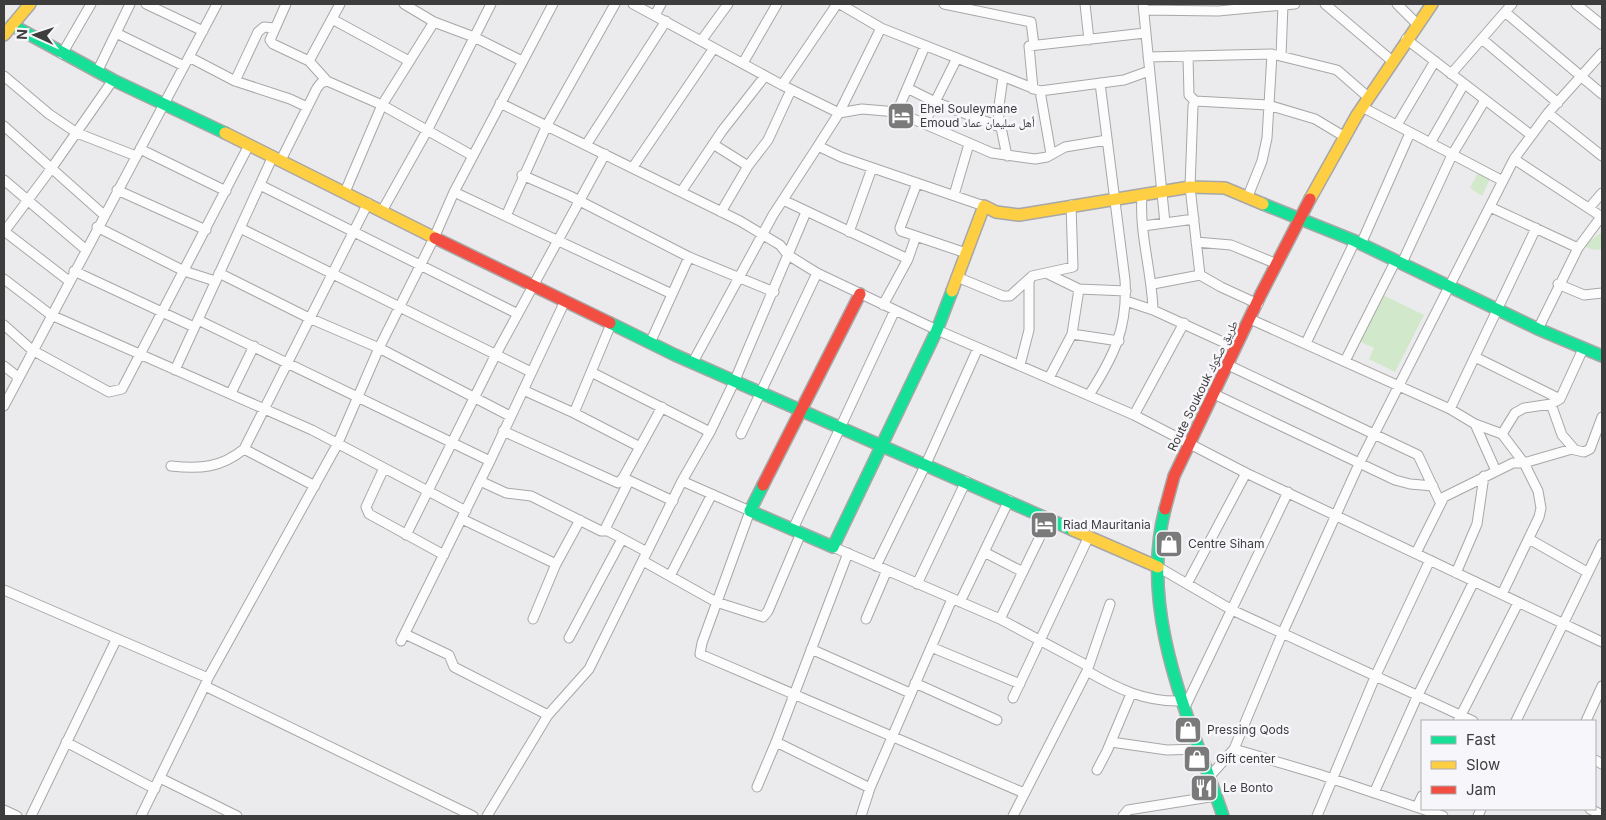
<svg xmlns="http://www.w3.org/2000/svg" width="1606" height="820" viewBox="0 0 1606 820" font-family="Inter,'Noto Naskh Arabic',sans-serif">
<style>
.grass{fill:#d2e8cb}
.park{fill:url(#park-tufts)}
.lines{fill:none;stroke-linecap:round;stroke-linejoin:round}
.street-casing{stroke:#a7a7a8;stroke-width:11}
.fast-casing{stroke:#a7a7a8;stroke-width:14}
.slow-casing{stroke:#a7a7a8;stroke-width:14}
.jam-casing{stroke:#a7a7a8;stroke-width:14}
.street{stroke:#fcfcfc;stroke-width:9}
.fast{stroke:#16e098;stroke-width:11}
.slow{stroke:#ffcf43;stroke-width:11}
.jam{stroke:#f24e42;stroke-width:11}
.labels{text-anchor:middle;stroke-width:5;stroke-linejoin:round;paint-order:stroke}
.poi-label{font-size:12px;fill:#3d3d3e;stroke:#f7f7fb;text-anchor:start}
.street-label{font-size:12px;fill:#3d3d3e;stroke:#f7f7fb}
</style>
<defs>
<pattern id="park-tufts" width="24" height="20" patternUnits="userSpaceOnUse" patternTransform="scale(1.25)"><rect width="24" height="20" fill="#d2e8cb"/><path d="M3 7l-1-3M5 7V3M7 7l1-3M15 17l-1-3M17 17v-4M19 17l1-3" fill="none" stroke="#b5c8af"/></pattern>
</defs>
<rect width="100%" height="100%" fill="#ebebed"/>
<!-- grass -->
<path class="grass" d="M1479 171 1490 179 1482 196 1470 188Z
M1383 295 1424 315 1395 372 1369 359 1374 348 1359 341Z"/>
<!-- park -->
<path class="park" d="M1602 232V249L1594 250 1583 246Z"/>
<g class="lines">
<!-- street casing -->
<g class="street-casing">
<path id="street" d="M146 4 203 31
M286 4 270 40 273 44 309 61
M340 4 309 61 327 81 382 105 473 156
M404 4 434 22 474 37 522 61
M633 4 782 85 837 4
M840 4 881 28 1040 91 1124 80 1149 71
M944 4 1031 22 1034 45
M1085 4 1089 40
M1143 4 1165 223
M1325 4 1391 60
M1397 4 1417 24
M1576 4 1602 25
M1144 10 1218 11 1295 4
M1505 12 1602 94
M655 15 661 4
M332 19 409 61
M116 33 184 66
M1406 39 1531 135
M1482 39 1558 103
M701 41 728 4
M62 54 91 4
M1188 56 1189 95 1195 101
M1281 56 1283 5
M189 57 235 81 290 99 307 107
M1148 57 1272 54 1337 70 1368 97
M743 63 777 4
M97 72 130 4
M1451 74 1512 4
M4 76 49 114 77 133 136 156
M1003 77 998 113 1007 156
M235 81 258 32 264 27 274 28
M782 85 839 113 818 146 841 157 984 206
M907 88 935 102 1000 127
M1033 89 1029 46 1145 33
M1040 91 1051 154
M1195 101 1193 106 1190 187 1200 275
M1195 101 1268 105 1315 119 1345 137
M500 103 740 221 780 245 788 255 817 273 937 330 1134 415 1246 473 1602 642
M1362 107 1503 181
M897 112 925 46
M839 113 862 109 897 112 992 153 1035 159 1047 157 1065 147 1107 140
M839 113 881 28
M1548 113 1602 156
M924 124 957 58
M1397 125 1435 61
M4 126 104 215
M1430 143 1464 84
M713 144 748 166
M586 145 666 21
M140 149 226 191
M1514 159 1602 217
M281 160 317 88 321 83 327 81
M633 167 714 48
M522 175 570 196 689 257 774 292
M4 180 85 249
M917 183 900 228 901 231 966 253
M260 185 518 314
M117 190 206 230
M345 192 382 105 434 22
M454 192 672 294
M681 192 722 131 765 76
M954 195 969 144
M1142 195C1139 234 1152 272 1153 310
M1248 196 1262 161 1267 138 1272 54
M783 200 908 259
M1490 207 1578 248
M1589 208 1602 193
M382 211 428 129 491 4
M721 212 748 166 768 140 791 90
M806 212 735 380 710 432 682 481 750 511 702 643 700 654 1024 793
M506 216 547 125 615 4
M1143 226 1194 219
M97 227 184 271 215 281
M240 228 531 372
M4 231 69 281
M4 232 51 169 113 80
M849 232 872 168
M1196 242 1231 245 1277 264
M1361 244 1410 133
M1402 263 1452 155 1485 100
M74 271 194 327
M219 273 309 318 379 348 434 238 454 192 553 4
M1046 273 1079 289
M957 277 1003 296H1010L1031 277
M4 279 51 315 312 430 466 511
M1153 284 1200 275 1221 287 1258 304
M1558 284 1584 295 1602 293
M1126 301 1153 310 1236 348
M883 305 908 259 916 236
M1250 319 1450 409 1475 424 1502 434 1524 463 1538 491 1541 508 1539 517 1502 594
M198 320 490 461
M4 325 32 350 109 392 122 389 249 145
M1538 329 1578 248 1601 217
M1072 334 1119 341
M650 343 689 257
M1306 343 1355 241
M1475 357 1560 399
M1345 361 1396 260
M693 362 773 215 818 146
M1020 365 1029 330V281L1032 276 1073 267 1071 205
M1228 365 1418 455 1440 502
M4 366 18 377
M175 370 273 156
M591 372 710 432
M1049 378 1072 334 1079 289 1126 291
M523 390 574 413 640 447
M231 393 254 346
M1214 394 1395 480 1410 484 1433 486
M1089 395C1114 356 1128 328 1125 280L1100 83
M1551 404 1562 435 1575 450 1584 452 1590 449 1602 417
M4 406 217 4
M1450 409 1536 228
M574 413 611 324
M1134 415 1184 323
M1475 424 1496 471
M503 431 618 483 623 478 662 407
M741 434 817 273
M1502 434 1515 413 1524 408 1551 404 1560 399 1583 349
M244 449 315 486
M171 466C200 469 221 468 244 449L368 203
M384 468 366 507 369 514 444 555
M626 479 673 501
M480 481 506 493 531 496 601 531H608
M629 481 606 527 608 531 647 552
M462 519 556 564
M793 529 895 310
M406 535 496 354 605 154
M1529 539 1587 572
M833 547 1000 619 1088 666
M984 552 1023 572
M1416 553 1444 497 1513 463H1524L1572 449
M643 561 716 602 763 617 768 611 801 533
M876 566 926 464 978 348
M1158 567 1232 610 1473 721
M1456 573 1477 524 1484 476
M670 576 712 494
M917 584 966 481
M1187 584 1246 473
M4 590 208 678 337 445 379 348 510 416
M960 602 1009 500
M533 619 556 564 580 520
M866 619 887 570
M1000 619 1049 518
M405 634 449 655 454 667 548 715
M569 638 622 539
M401 641 490 461 565 301
M931 647 1020 684
M811 649 910 693
M1087 671C1118 689 1145 702 1181 701
M915 683 997 720
M205 686 473 816
M1013 698 1089 536
M1184 709 1288 492
M1458 721 1518 603
M1516 721 1602 544
M1586 721 1602 686
M66 742 155 789
M776 742 870 788 952 599
M1111 742 1167 750 1200 749
M1234 749 1318 774 1443 816
M1595 760 1602 764
M1097 770 1107 751 1131 694
M1210 776 1234 749 1282 634 1359 464 1514 159 1548 113 1602 53
M160 778 237 816
M757 787 776 742 848 553
M1374 793 1417 697 1474 581
M1417 807 1422 796
M1590 809 1602 815
M4 810 17 816
M31 816 116 640
M141 816 207 681
M487 816 548 715 589 669 682 481
M861 816 870 788
M1013 816 1087 671 1110 604
M1123 816 1128 810 1216 796
M1317 816 1375 677 1430 560
M1478 816 1481 809"/>
</g>
<!-- fast casing -->
<g class="fast-casing">
<path id="fast" d="M12 25 113 80 225 133
M1263 204 1355 241 1538 329 1602 356
M610 323 675 355 1073 530
M763 485 750 511 833 547 937 330 952 291
M1165 509C1138 614 1190 719 1223 816"/>
</g>
<!-- slow casing -->
<g class="slow-casing">
<path id="slow" d="M4 35 30 4
M225 133 435 238
M1310 199 1357 115 1432 4
M952 291 984 206 996 212 1019 215 1190 187 1225 188 1263 204
M1073 530 1158 567"/>
</g>
<!-- jam casing -->
<g class="jam-casing">
<path id="jam" d="M435 238 610 323
M763 485 860 294
M1165 509 1174 476 1261 294 1310 199"/>
</g>
<!-- street -->
<use href="#street" class="street"/>
<!-- fast -->
<use href="#fast" class="fast"/>
<!-- slow -->
<use href="#slow" class="slow"/>
<!-- jam -->
<use href="#jam" class="jam"/>
</g>
<!-- icons -->
<defs>
<g id="hotel-square" transform="scale(1.4375)"><rect x="-9" y="-9" width="18" height="18" rx="4" fill="#7a7a7b" stroke="#f7f7fb"/><path d="M-6-4.5h1.5V1H6V5H4.5V3h-9V5H-6ZM-4 0a1.8 1.8 0 1 1 3.6 0ZM.5 0V-2.5h3Q6-2.5 6 0Z" fill="#fff"/></g>
<g id="shop-square" transform="scale(1.4375)"><rect x="-9" y="-9" width="18" height="18" rx="4" fill="#7a7a7b" stroke="#f7f7fb"/><path d="M-5-2.5h2.3a2.7 3.5 0 0 1 5.4 0H5L5.5 6h-11ZM-1.5-2.5h3a1.5 2.3 0 0 0-3 0Z" fill="#fff"/></g>
<g id="restaurant-square" transform="scale(1.4375)"><rect x="-9" y="-9" width="18" height="18" rx="4" fill="#7a7a7b" stroke="#f7f7fb"/><path d="M-5-6h1v4h1v-4h1v4h1v-4h1v5L-1.5 .5V6h-2V.5L-5-1ZM5-6V6H3V1.5H1.5Q1.5-4 5-6Z" fill="#fff"/></g>
</defs>
<g fill-rule="evenodd">
<use href="#hotel-square" x="901" y="116"/>
<use href="#hotel-square" x="1044" y="525"/>
<use href="#shop-square" x="1169" y="544"/>
<use href="#shop-square" x="1188" y="730"/>
<use href="#shop-square" x="1197" y="759"/>
<use href="#restaurant-square" x="1204" y="788"/>
</g>
<g class="labels">
<!-- poi labels -->
<g class="poi-label">
<text x="920" y="113">Ehel Souleymane<tspan x="920" dy="14">Emoud أهل سليمان عماد</tspan></text>
<text x="1063" y="529">Riad Mauritania</text>
<text x="1188" y="548">Centre Siham</text>
<text x="1207" y="734">Pressing Qods</text>
<text x="1216" y="763">Gift center</text>
<text x="1223" y="792">Le Bonto</text>
</g>
<!-- street labels -->
<g class="street-label">
<text transform="translate(1203 386) rotate(-64)" y="4">Route Soukouk طريق صكوك</text>
</g>
</g>
<!-- border -->
<rect width="1606" height="820" fill="none" stroke="#3d3d3e" stroke-width="10"/>
<!-- legend -->
<rect x="1421" y="720" width="175" height="90" fill="#f7f7fb" stroke="#adadaf"/>
<rect x="1431" y="736" width="25" height="8" fill="#16e098" stroke="#adadaf"/>
<text x="1466" y="745" font-size="15" fill="#3d3d3e">Fast</text>
<rect x="1431" y="761" width="25" height="8" fill="#ffcf43" stroke="#adadaf"/>
<text x="1466" y="770" font-size="15" fill="#3d3d3e">Slow</text>
<rect x="1431" y="786" width="25" height="8" fill="#f24e42" stroke="#adadaf"/>
<text x="1466" y="795" font-size="15" fill="#3d3d3e">Jam</text>
<!-- north arrow -->
<g transform="translate(35 35) rotate(273)" stroke="#f7f7fb" stroke-width="4" paint-order="stroke">
<path d="M0-4L9 19L0 12L-9 19Z" fill="#3d3d3e"/>
<text y="-8" font-size="14" font-weight="bold" text-anchor="middle" fill="#3d3d3e">N</text>
</g>
</svg>
